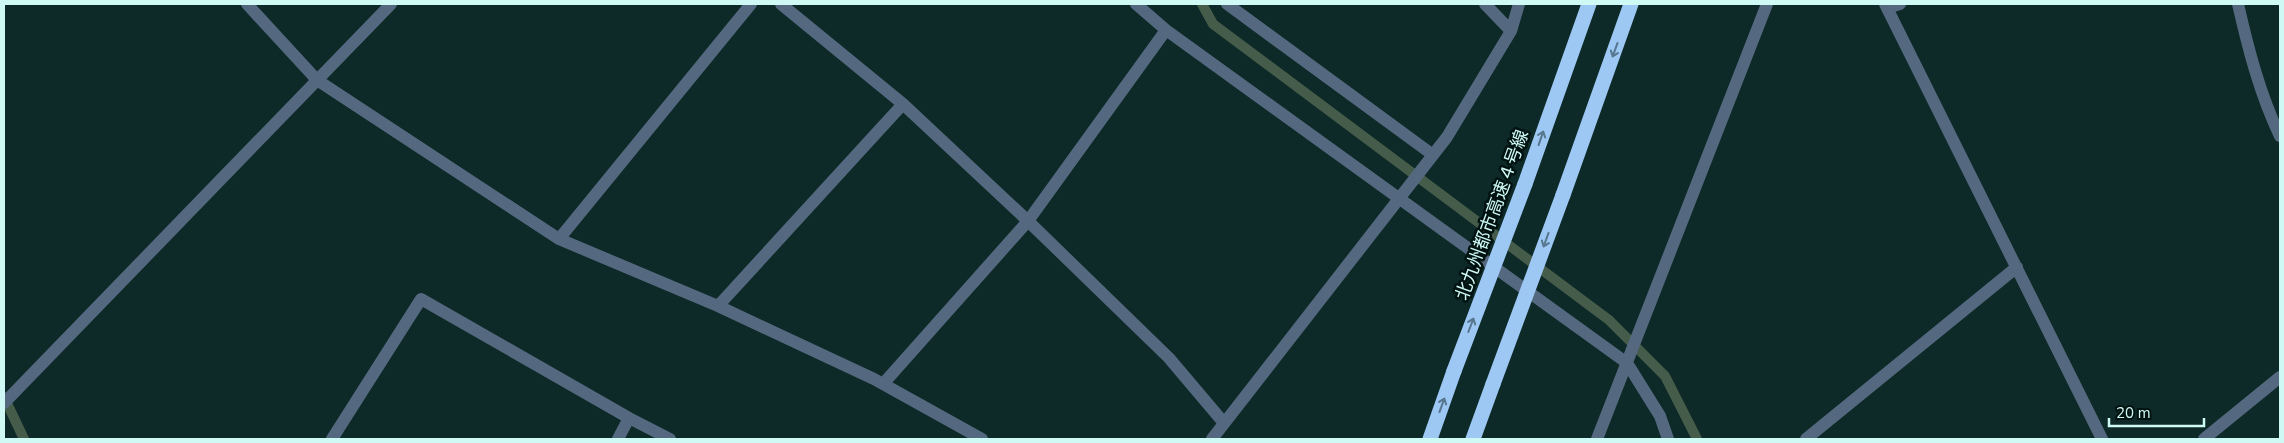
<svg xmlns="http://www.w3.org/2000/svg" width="2284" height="443" viewBox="0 0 2284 443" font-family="'Nunito Sans','Noto Sans JP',sans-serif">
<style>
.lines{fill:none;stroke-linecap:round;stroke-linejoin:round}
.stream{stroke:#465c4a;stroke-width:10}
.minor{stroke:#54697f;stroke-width:12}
.tertiary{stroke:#54697f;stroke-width:12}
.motorway{stroke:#9dc8f4;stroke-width:15}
.motorway-bridge{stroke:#9dc8f4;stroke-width:15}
.oneway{stroke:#56778e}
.labels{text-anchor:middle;stroke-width:5;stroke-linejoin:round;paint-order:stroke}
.street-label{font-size:18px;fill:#cff9f5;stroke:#001311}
</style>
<rect width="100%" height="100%" fill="#0d2a28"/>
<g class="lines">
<!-- stream -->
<path class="stream" d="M1202 4 1213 24 1609 320 1665 376 1697 439
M4 397 24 439"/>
<!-- minor -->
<path class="minor" d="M247 4 317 80 559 239 718 306 874 379 982 439
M1136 4 1166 30 1627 363 1660 416 1668 439
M1227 4 1433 155
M1485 4 1511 31
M1885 4 2102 439
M2238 4C2248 48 2260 95 2280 136
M1887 8 1900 4
M903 104 1028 221 1169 358 1224 423
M559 239 751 4
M718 306 903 104 781 4
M883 384 1028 221 1166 30
M332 439 421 299 629 418
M618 439 629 418 670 439
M1212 439 1447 137 1511 31 1519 4
M1597 439 1767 4
M1806 439 2017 267
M2204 439 2280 377"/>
<!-- tertiary -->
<path class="tertiary" d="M4 403 391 4"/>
<!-- motorway -->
<path class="motorway" d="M1525 184 1589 4
M1563 195 1631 4
M1430 439 1454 371
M1473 439 1493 384"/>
<!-- motorway-bridge -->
<path class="motorway-bridge" d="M1454 371 1525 184
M1493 384 1563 195"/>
</g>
<!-- one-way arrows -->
<defs><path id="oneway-shaft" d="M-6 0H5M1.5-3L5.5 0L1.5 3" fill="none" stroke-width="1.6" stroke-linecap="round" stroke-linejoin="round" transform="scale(1.25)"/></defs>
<g class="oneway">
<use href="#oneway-shaft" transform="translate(1615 50) rotate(110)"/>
<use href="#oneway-shaft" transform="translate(1541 138) rotate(-71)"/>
<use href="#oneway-shaft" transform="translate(1546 240) rotate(110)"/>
<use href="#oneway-shaft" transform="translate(1471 325) rotate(-69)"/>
<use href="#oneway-shaft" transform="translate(1442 405) rotate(-70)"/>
</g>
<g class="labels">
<!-- street labels -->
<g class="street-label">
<text transform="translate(1492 215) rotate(-70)" y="6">北九州都市高速４号線</text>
</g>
</g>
<!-- border -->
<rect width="2284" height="443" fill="none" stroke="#cff9f5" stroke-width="10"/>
<!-- scale -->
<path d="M2109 418v8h95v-8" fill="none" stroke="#cff9f5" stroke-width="2.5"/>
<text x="2116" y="418" font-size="15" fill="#cff9f5" stroke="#001311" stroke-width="4" paint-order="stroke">20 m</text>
</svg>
